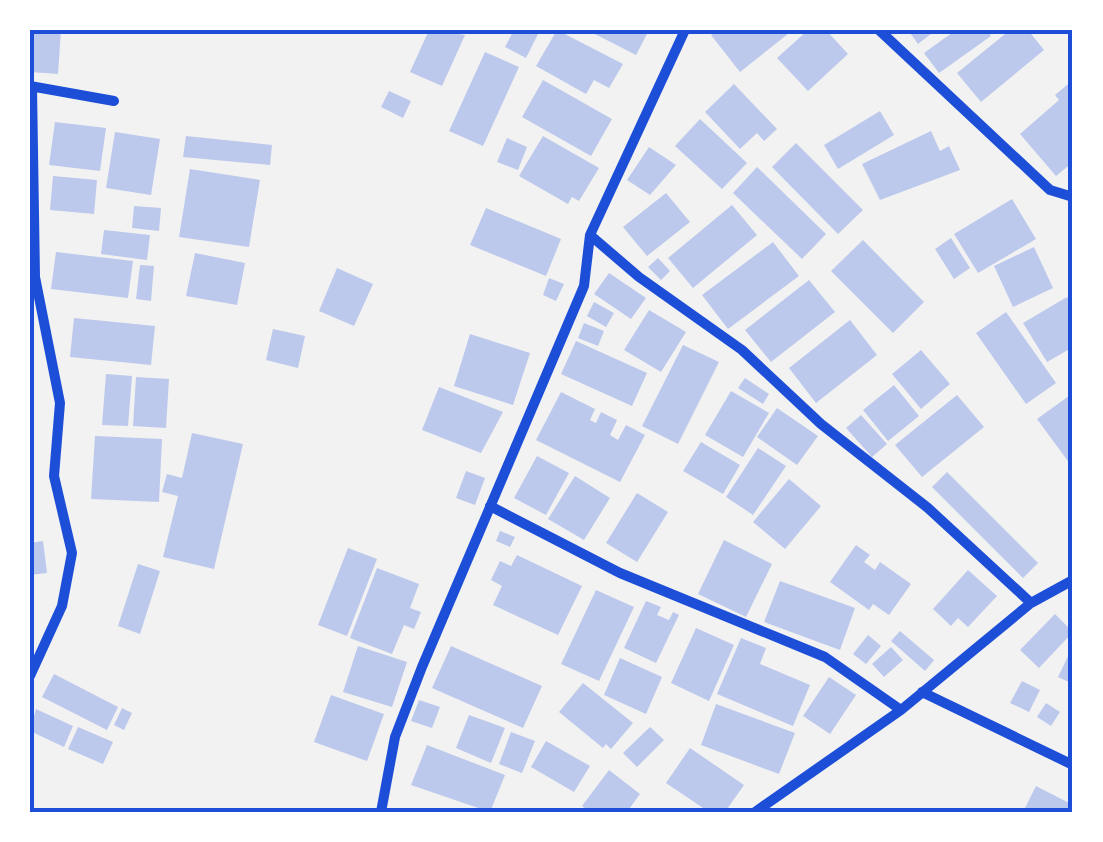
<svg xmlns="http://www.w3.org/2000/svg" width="1103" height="842" viewBox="0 0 1103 842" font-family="'Fira Sans',sans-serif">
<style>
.building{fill:#bdc9ec}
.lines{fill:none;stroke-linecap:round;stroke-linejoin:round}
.minor{stroke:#1d4ed8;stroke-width:10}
.neatline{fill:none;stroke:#1d4ed8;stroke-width:4}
</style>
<rect width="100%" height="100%" fill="#f2f2f2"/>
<!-- building -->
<path class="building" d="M30 30H61L58 74 30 72Z
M429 30 465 35 442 86 410 72Z
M514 30H540L526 58 505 47Z
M557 30 623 64 609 88 594 80 586 94 536 66Z
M587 30H649L636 55Z
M719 30H793L740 72 711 35Z
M808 30H826L848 54 808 91 777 58Z
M908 30H936L918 44Z
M956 30H987L991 36 939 73 924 53Z
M1010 30H1028L1044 50 981 102 957 73Z
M485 52 519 67 483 146 449 131Z
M543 80 612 119 591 156 522 117Z
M1073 80V162L1056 176 1020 134 1059 100 1055 95Z
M734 84 777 129 764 141 757 133 740 149 705 112Z
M389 91 411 101 403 118 381 107Z
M880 111 894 135 838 169 824 145Z
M700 119 747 163 722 189 675 146Z
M55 122 106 128 100 171 49 165Z
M931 131 940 151 949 146 960 170 880 200 862 164Z
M115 132 160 139 151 195 106 188Z
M186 136 272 145 270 165 183 157Z
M543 136 599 168 579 201 572 197 568 204 519 176Z
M507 138 527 147 518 170 497 162Z
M796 143 863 210 838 234 772 167Z
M649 147 676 165 650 195 627 180Z
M757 167 826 234 802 259 733 193Z
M190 169 260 180 249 247 179 237Z
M53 176 97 180 94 214 50 210Z
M666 193 690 222 647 256 623 227Z
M1012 199 1036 239 978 273 954 234Z
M732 205 757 235 693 288 668 258Z
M134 206 161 208 159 231 132 228Z
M486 208 561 239 546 276 470 245Z
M104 230 150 235 147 260 101 254Z
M951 238 970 268 954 279 935 249Z
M863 240 924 302 893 333 831 271Z
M773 242 799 276 728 329 702 295Z
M1034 247 1053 288 1013 307 994 266Z
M56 252 133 261 128 298 51 289Z
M195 253 245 263 237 305 186 296Z
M658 258 670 271 661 280 648 267Z
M140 265 154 266 151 301 136 299Z
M337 268 373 284 354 326 319 311Z
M609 273 646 298 631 319 594 294Z
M549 278 564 284 556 301 543 295Z
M809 280 835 312 771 362 745 330Z
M1067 297 1073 308V347L1047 362 1023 323Z
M594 302 614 313 606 327 587 316Z
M649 310 686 332 661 372 624 350Z
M1006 312 1056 383 1026 404 976 333Z
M74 318 155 326 151 365 70 357Z
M850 320 877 355 816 403 789 368Z
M584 323 604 331 598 346 578 338Z
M273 329 305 336 298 368 266 360Z
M470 334 530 353 513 405 454 386Z
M576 341 647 373 632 406 561 374Z
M683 345 719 362 678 444 642 426Z
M921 350 950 384 921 409 892 374Z
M106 374 132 376 128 426 102 425Z
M136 377 169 379 166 428 133 426Z
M745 378 769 394 763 404 738 388Z
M894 385 919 416 888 441 863 410Z
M439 387 503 412 481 453 422 430Z
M731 391 769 413 743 457 705 435Z
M561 392 595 409 590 420 596 423 601 412 617 420 610 435 618 440 626 425 645 435 620 482 536 440Z
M1073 393V468L1037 419Z
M957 395 984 427 922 477 895 445Z
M777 408 818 436 797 465 757 437Z
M861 415 887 444 872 457 846 428Z
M192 433 243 444 214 569 163 557 178 496 162 492 167 474 182 478Z
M95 436 162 439 159 502 91 499Z
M701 442 740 465 723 494 683 471Z
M758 448 786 466 753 515 726 497Z
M537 456 569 473 546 515 514 498Z
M466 471 485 478 475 505 456 498Z
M947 472 1038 563 1023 578 932 487Z
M575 476 610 498 584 540 548 519Z
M789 479 821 506 785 549 753 522Z
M637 493 668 512 637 562 606 543Z
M500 531 515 537 510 547 496 541Z
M724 540 772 564 746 617 698 594Z
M43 541 47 573 30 575V543Z
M856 545 870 555 864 562 875 570 880 562 911 584 889 615 873 604 869 610 830 582Z
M348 548 377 559 347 636 318 625Z
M517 555 582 586 558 635 493 605 502 586 491 580 500 561 511 566Z
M138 564 160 571 140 634 118 626Z
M377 568 419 584 410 608 421 612 414 629 404 625 392 654 350 638Z
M968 570 997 596 968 627 958 618 951 626 933 609Z
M780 581 855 608 840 650 764 622Z
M596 590 634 607 599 681 561 664Z
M646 601 661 607 657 615 669 620 673 612 679 615 656 663 624 648Z
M1055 614 1073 632 1039 668 1020 650Z
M696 628 734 645 709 701 671 683Z
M900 631 934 660 925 671 891 641Z
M868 635 881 646 866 664 853 654Z
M741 638 766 648 760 664 810 685 793 726 717 694Z
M358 646 407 662 392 707 343 692Z
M451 646 542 686 523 728 432 688Z
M891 647 903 660 884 677 872 664Z
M1070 652 1073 653V684L1058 677Z
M620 658 662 677 646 714 604 695Z
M54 674 118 707 107 730 42 697Z
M829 677 856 695 830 734 803 716Z
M1022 681 1040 690 1029 712 1010 703Z
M583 683 633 723 611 749 606 744 603 748 559 712Z
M331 695 384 714 367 761 314 742Z
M419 700 440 707 432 728 411 721Z
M1046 703 1060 712 1051 726 1037 717Z
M716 704 795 733 779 774 701 745Z
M122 708 132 713 124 730 114 725Z
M36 709 73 726 64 747 30 731Z
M469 715 505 728 491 763 456 748Z
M78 727 113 742 103 764 68 749Z
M650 727 664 740 637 767 623 753Z
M511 732 535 741 522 773 499 764Z
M546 741 590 766 574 792 531 767Z
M427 745 505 775 490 812 411 785Z
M690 748 744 785 725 812H709L666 783Z
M609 770 640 794 627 812H589L582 806Z
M1036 786 1073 805V812H1023Z"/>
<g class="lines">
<!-- minor -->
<path class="minor" d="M879 30 1050 190 1073 197
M30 86 114 101
M590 235 639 277 742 350 821 424 928 508 1031 603
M490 506 620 573 825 657 901 710
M30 676 62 606 72 553 54 476 60 403 35 277 32 87
M922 692 1073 765
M381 812 395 737 422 667 584 286 590 235 685 30
M755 812 901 710 1031 603 1073 580"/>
</g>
<!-- border -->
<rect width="1103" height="842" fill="none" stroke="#ffffff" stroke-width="65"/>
<rect x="32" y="32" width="1038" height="778" class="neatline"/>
</svg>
